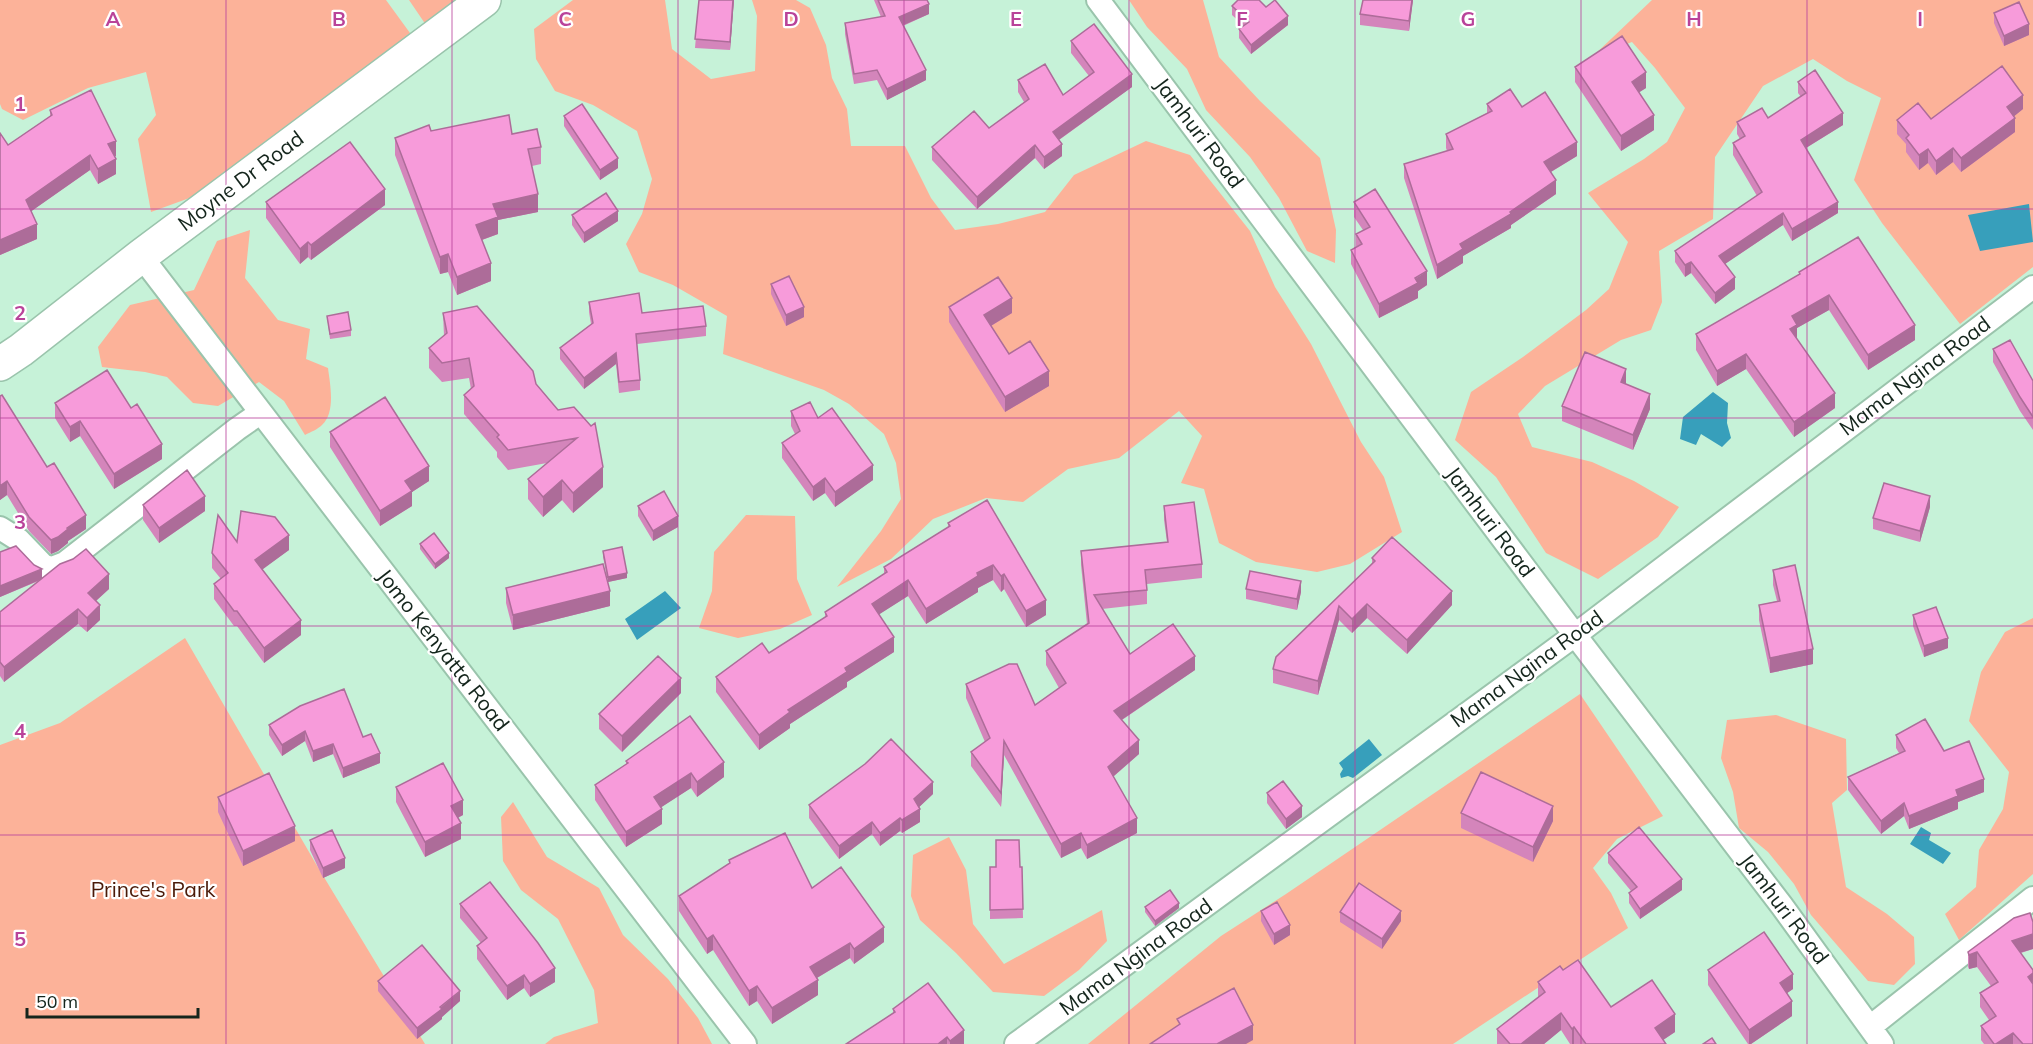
<svg xmlns="http://www.w3.org/2000/svg" width="2033" height="1044" viewBox="0 0 2033 1044" font-family="Mulish,sans-serif">
<style>
.green{fill:#fcb299}
.water{fill:#379fbb}
.lines{fill:none;stroke-linecap:round;stroke-linejoin:round}
.minor-casing{stroke:#9ac4ac;stroke-width:26}
.secondary-casing{stroke:#9ac4ac;stroke-width:36}
.minor{stroke:#fff;stroke-width:22}
.secondary{stroke:#fff;stroke-width:33}
.wall{fill:#d485bb}
.shaded-wall{fill:#ad6c99}
.building{fill:#f79bda;stroke:#ad6c99;stroke-width:1.5}
.grid{fill:none;stroke:#b9439a;stroke-width:1.5;stroke-opacity:0.55}
.labels{text-anchor:middle;stroke-width:4.5;stroke-linejoin:round;paint-order:stroke}
.street-label{font-size:21px;fill:#14251c;stroke:#fff}
.park-label{font-size:21px;fill:#4b1a08;stroke:#fff}
.grid-label{font-size:20px;text-anchor:middle;font-weight:bold;fill:#b9439a;stroke:#fff;stroke-width:4.5;stroke-linejoin:round;paint-order:stroke}
</style>
<rect width="100%" height="100%" fill="#c6f2d8"/>
<!-- green -->
<path class="green" d="M0 0H386L410 33 258 159 195 196 151 212 138 139 156 115 146 72 88 88 23 120 2 109 0 104Z
M409 0H460L426 25Z
M573 0H665L672 49 711 79 755 71 757 16 752 0H796L810 8 826 45 832 78 847 109 851 146H905L931 198 955 230 998 224 1045 212 1074 175 1146 141 1190 155 1250 231 1275 287 1311 344 1361 442 1384 477 1402 532 1350 564 1317 572 1256 562 1219 543 1204 489 1181 483 1202 436 1179 411 1119 458 1068 469 1023 502 986 498 933 519 891 559 837 587 881 531 901 499 896 463 884 434 849 404 824 390 723 354 727 316 673 285 639 272 626 244 642 214 652 179 637 131 593 105 555 91 536 59 534 29Z
M1129 0H1203L1219 57 1260 101 1320 158 1336 230 1335 263 1307 251 1279 198 1250 157 1206 110 1187 69 1147 27Z
M1652 0H2033V267L1960 324 1882 223 1854 180 1881 98 1847 81 1813 59 1763 86 1715 157 1713 219 1659 251 1662 302 1651 330 1621 340 1545 386 1518 414 1532 447 1592 462 1634 481 1679 507 1658 537 1598 579 1546 553 1496 477 1455 440 1471 392 1523 357 1586 310 1609 289 1628 242 1588 193 1644 159 1667 142 1685 108 1655 68 1632 42 1591 58Z
M250 230 245 278 278 320 310 329 306 359 328 368C330 384 336 412 322 425 318 429 311 432 305 435L284 401 259 382 218 406 193 403 167 377 145 372 102 367 98 347 130 305 194 290 217 241Z
M746 515 795 516 797 579 812 615 780 629 738 638 699 628 712 591 714 552Z
M2033 618V874L1959 940 1945 914 1976 887 1979 850 2003 809 2009 772 1969 721 1981 672 2005 632Z
M185 638 316 864 425 1044H0V745L60 723Z
M1580 694 1663 816 1617 839 1593 868 1611 893 1628 928 1453 1044H1088L1221 936 1286 894Z
M1776 715 1846 739 1847 790 1832 803 1846 887 1887 914 1914 937 1915 964 1894 985 1868 981 1811 915 1794 884 1768 852 1739 828 1733 792 1721 758 1727 720Z
M513 802 547 857 599 888 623 935 668 979 698 1018 712 1044H545L554 1037 598 1023 594 990 558 919 521 890 503 861 501 817Z
M949 837 966 870 973 924 1004 964 1102 910 1107 941 1079 970 1044 996 993 992 956 953 920 920 911 896 913 855Z"/>
<!-- water -->
<path class="water" d="M2029 204 2033 242 1980 251 1968 215Z
M1713 392 1728 403 1727 423 1731 438 1722 447 1701 434 1696 445 1680 439 1683 417Z
M665 591 681 608 637 640 625 619Z
M1369 739 1382 755 1353 778 1348 776 1341 778 1340 774 1343 769 1339 763Z
M1921 827 1931 833 1929 840 1951 853 1943 864 1910 844Z"/>
<g class="lines">
<!-- minor casing -->
<g class="minor-casing">
<path id="minor" d="M1098 0 1575 635 1782 906 1882 1044
M141 256 745 1044
M0 528 19 540 44 566 52 568 65 563 237 429 260 413
M1870 1027 2033 898
M1016 1044 1575 635 2033 287"/>
</g>
<!-- secondary casing -->
<g class="secondary-casing">
<path id="secondary" d="M0 364 21 350 141 256 484 0"/>
</g>
<!-- minor -->
<use href="#minor" class="minor"/>
<!-- secondary -->
<use href="#secondary" class="secondary"/>
</g>
<!-- wall -->
<path class="wall" d="M699 0H734L730 50 695 48Z
M874 0H927L929 14 903 26 926 80 887 100 877 80 854 84 845 34V23L881 17Z
M1363 0H1413L1409 31 1360 25V14Z
M1232 6 1288 25 1251 54 1239 38V29L1244 26 1232 15Z
M1994 13 2029 35 2004 46 1994 23Z
M1071 41 1132 87 1059 140 1062 156 1044 169 1035 158 977 209 932 160V147L989 128 1024 102 1018 92V80L1063 95 1089 76 1071 53Z
M1575 67 1646 88 1639 92 1654 130 1621 151 1575 82Z
M1798 82 1843 125 1806 148 1838 213 1792 241 1783 225 1725 264 1735 289 1715 304 1691 273 1685 277 1675 262V251L1757 196 1733 155V143L1740 139 1737 134V122L1768 118 1801 97 1798 93Z
M1487 104 1522 107 1577 156 1551 172 1556 194 1511 225V228L1463 256V263L1437 279 1404 178V164L1447 151 1446 148V134L1487 113Z
M2023 109 2014 116 2015 132 1961 172 1953 162 1936 175 1928 163 1919 170 1906 152V144L1897 134V120L1931 119Z
M50 110 116 156H115L116 174 98 184 90 170 31 211 37 239 0 255V133L8 145 50 116Z
M564 116 618 168 600 180 564 126Z
M431 131 512 134 541 147V164L532 166 538 212 498 220V234L482 240 491 281 457 295 448 272 440 274 395 155V138Z
M266 202 385 205 311 260 308 257 300 264 266 218Z
M1354 202 1427 285 1418 291V298L1379 318 1351 264V250L1356 247V234L1363 230 1354 217Z
M572 215 618 221 584 243 572 225Z
M1799 272 1915 340 1868 370 1829 310 1797 328V340L1835 408 1794 437 1746 369 1717 386 1696 350V334L1799 275Z
M771 284 804 317 786 326 771 294Z
M589 302 642 313 706 326V336L637 344 640 380V390L619 393 616 364 584 389 560 359V348L591 324 589 312Z
M949 307 1012 313 991 326 1009 354 1049 386 1005 412 949 322Z
M443 313 536 384 558 410 574 407 603 487 573 513 562 500 543 517 528 499V479L547 463 508 470 497 457V452L464 414V395L471 389 469 378 442 382 429 368V348L444 336Z
M327 316 351 330V336L330 339Z
M1993 349 2033 381V430L2020 411 1993 362Z
M1626 384 1650 409 1633 450 1562 421V406Z
M0 396 86 529 68 541V543L58 551 51 554 29 531 7 495 0 500Z
M55 403 162 459 114 489 80 436 70 442 55 418Z
M791 411 818 418 873 480 835 507 825 493 813 501 782 458V443L795 434 791 426Z
M330 432 429 481 412 492V506L380 526 330 447Z
M987 500 1046 615 1026 627 1004 589 1001 592 993 580 978 588V592L926 624 908 596 879 614 894 652 847 682V687L790 724V728L759 750 716 692V677L769 653 825 617V612L884 574V567L948 527V523Z
M143 505 205 511 159 543 143 520Z
M638 506 678 527 653 541 638 516Z
M1164 506 1202 564V578L1147 584V604L1102 609 1130 654 1195 670 1122 720 1139 754 1113 777 1137 833 1087 859 1081 848 1061 858 1004 755 1001 807 971 766V752L985 742 966 698V684L1035 705 1059 688 1046 665V651L1087 624 1081 565V551L1167 542 1164 520Z
M1930 507 1920 542 1873 529V518Z
M237 542 289 550 262 569 301 635 264 663 237 626H234L214 599V584L221 579 212 568V553Z
M420 544 449 558 435 569 420 549Z
M603 551 627 578 608 582 603 557Z
M0 552 42 579 109 589 96 601 100 620 87 632 78 624 4 682 0 676V612L41 580 0 597Z
M1372 558 1452 605 1407 654 1367 618 1352 633 1339 620 1318 695 1273 683V669L1372 563Z
M1773 570 1813 664 1770 673 1759 620V605L1777 601 1773 585Z
M506 588 610 606 513 630 506 603Z
M1246 589 1301 592 1297 610 1246 599Z
M1913 615 1948 648 1924 657 1913 626Z
M681 693 622 752 599 729V714Z
M269 725 363 737 380 763 343 778 333 754 313 762 305 741 282 756 269 735Z
M1896 735 1944 751 1984 792 1958 802V809L1909 829 1904 816 1881 834 1848 790V777L1899 753 1896 748Z
M626 761 724 777 697 797 691 788 661 807 662 824 626 847 595 800V785L626 764Z
M396 787 463 815 458 818 461 839 425 857 396 802Z
M1267 793 1302 817 1286 829 1267 803Z
M933 794 919 807 920 822 902 833 900 831 880 846 872 834 839 859 809 818V805Z
M218 797 295 841 243 866 218 812Z
M1461 813 1553 821 1533 862 1461 828Z
M310 840 345 868 323 878 310 850Z
M1608 853 1682 890 1640 919 1629 903V893L1631 891 1608 863Z
M729 860 812 888 884 942 854 964 850 958 817 978 818 995 772 1024 757 1001 749 1006 713 950 707 954 679 911V896L729 864Z
M990 867H1022L1023 918 990 919Z
M460 904 555 982 530 997 524 988 507 1000 477 959V946L481 943 460 918Z
M1145 907 1179 908 1155 926 1145 912Z
M1261 911 1290 935 1274 945 1261 921Z
M1340 912 1401 921 1382 949 1340 922Z
M2033 949 2021 953 2033 1044H1984L1981 1040V1026L1989 1020 1980 1007V993L1991 986 1977 967 1969 969 1968 967V952Z
M1563 970 1611 1007 1675 1032 1663 1040 1666 1044H1570L1561 1030 1544 1044H1497V1029L1538 997V982Z
M1708 970 1793 989 1787 993 1792 1016 1751 1044H1748L1708 985Z
M378 981 460 1001 442 1017V1019L417 1039 378 991Z
M893 1009 964 1044H846L893 1013Z"/>
<!-- shaded-wall -->
<path class="shaded-wall" d="M733 0H734L730 50V42Z
M1412 0H1413L1409 31V21Z
M929 4V14L899 27V17Z
M1288 16V25L1251 54V45Z
M2029 24V35L2004 46V36Z
M926 70V80L887 100V89Z
M1646 72V88L1632 97V82Z
M1132 74V87L1053 144V132Z
M2023 95V109L2007 122V107Z
M1843 113V125L1801 151V140Z
M1654 115V130L1621 151V136Z
M2015 118V132L1961 172V158Z
M116 141V156L108 159V144Z
M1577 142V156L1544 176V162Z
M1062 144V156L1044 169V157Z
M1035 145V158L977 209V197Z
M1953 148V162L1936 175V161Z
M1928 149V163L1919 170V155Z
M90 155V170L26 215V200Z
M618 158V168L600 180V170Z
M116 159V174L98 184V169Z
M1556 180V194L1511 225V228L1463 256V263L1437 279V265L1460 244Z
M385 189V205L311 260V245Z
M538 194V212L498 220V234L476 242V225L493 204Z
M1838 202V213L1792 241V229Z
M618 211V221L584 243V233Z
M1783 213V225L1719 268V256Z
M37 224V239L0 255V240Z
M308 242V257L300 264V249Z
M448 254V272L440 274V257Z
M1691 262V273L1685 277V265Z
M491 263V281L457 295V277Z
M1427 271V285L1418 291V298L1379 318V304Z
M1735 277V289L1715 304V293Z
M1829 295V310L1797 328V340L1790 329 1792 316Z
M1012 298V313L984 330V315Z
M804 307V317L786 326V315Z
M1915 325V340L1868 370V355Z
M616 353V364L584 389V378Z
M1746 354V369L1717 386V371Z
M1626 369V384L1621 382Z
M1049 371V386L1005 412V397Z
M1835 393V408L1794 437V422Z
M1650 394V409L1633 450V435Z
M80 421V436L70 442V427Z
M162 444V459L114 489V474Z
M873 465V480L835 507V492Z
M429 466V481L412 492V506L380 526V511L405 481Z
M603 467V487L573 513V493Z
M825 478V493L813 501V487Z
M562 480V500L543 517V497Z
M7 481V495L0 500V486Z
M205 496V511L159 543V528Z
M1930 496V507L1920 542V531Z
M86 515V529L68 541V543L58 551 51 554V540L67 528Z
M678 516V527L653 541V531Z
M289 535V550L255 575V560Z
M449 553V558L435 569V564Z
M993 565V580L978 588V592L926 624V609L977 573Z
M42 569V579L0 597V586Z
M627 573V578L608 582V577Z
M109 574V589L88 608V593Z
M1004 574V589L1001 592V576Z
M908 580V596L872 619V604Z
M1301 581V592L1297 610V599Z
M610 591V606L513 630V615Z
M1452 591V605L1407 654V640Z
M1046 600V615L1026 627V611Z
M1367 604V618L1352 633V619Z
M100 605V620L87 632V618Z
M1339 606V620L1318 695V681Z
M78 609V624L4 682V667Z
M301 620V635L264 663V648Z
M894 637V652L847 682V687L790 724V728L759 750V735L788 710 845 668Z
M1948 638V648L1924 657V646Z
M1813 649V664L1770 673V658Z
M1195 656V670L1114 725V711Z
M681 678V693L622 752V736Z
M305 731V741L282 756V745Z
M1139 740V754L1108 781V767Z
M1004 741V755L1001 807V793Z
M333 744V754L313 762V751Z
M380 753V763L343 778V768Z
M724 762V777L697 797V782Z
M691 773V788L654 812V797Z
M1984 779V792L1958 802V809L1909 829V816L1956 790Z
M933 782V794L914 812V799Z
M463 800V815L451 821V806Z
M1904 803V816L1881 834V821Z
M1302 806V817L1286 829V819Z
M1553 806V821L1533 862V847Z
M662 809V824L626 847V832Z
M920 809V822L902 833V820Z
M900 818V831L880 846V833Z
M1137 818V833L1087 859V845Z
M872 822V834L839 859V846Z
M461 823V839L425 857V842Z
M295 826V841L243 866V851Z
M1081 833V848L1061 858V844Z
M345 858V868L323 878V868Z
M1682 879V890L1640 919V909Z
M1179 903V908L1155 926V921Z
M1401 911V921L1382 949V939Z
M1290 925V935L1274 945V934Z
M884 927V942L854 964V949Z
M2033 934V949L2012 955V941Z
M713 935V950L707 954V939Z
M850 943V958L810 982V967Z
M1977 952V967L1969 969V955Z
M555 968V982L530 997V984Z
M2033 973V987L2028 977Z
M1793 974V989L1780 998V983Z
M524 975V988L507 1000V986Z
M818 980V995L772 1024V1008Z
M757 986V1001L749 1006V991Z
M460 991V1001L442 1017V1019L417 1039V1028Z
M1792 1001V1016L1751 1044H1749V1030Z
M1561 1013V1030L1544 1044H1521Z
M1675 1014V1032L1657 1044 1655 1028Z
M1253 1025V1040L1246 1044H1217Z
M1574 1027V1044H1572V1029Z
M964 1030V1044H950V1041Z
M2013 1033V1044H1996Z
M947 1037V1044H938Z"/>
<!-- building -->
<path class="building" d="M699 0H733L730 42 695 39Z
M878 0H927L929 4 899 17 926 70 887 89 877 70 854 74 845 23 885 16Z
M1238 0H1259L1266 7 1275 0 1288 16 1251 45 1239 29 1249 22 1232 6Z
M1363 0H1412L1409 21 1360 14Z
M2019 2 2029 24 2004 36 1994 13Z
M1094 24 1132 74 1053 132 1062 144 1044 157 1035 145 977 197 932 147 974 111 989 128 1029 99 1018 80 1045 64 1063 95 1094 72 1071 41Z
M1622 36 1646 72 1632 82 1654 115 1621 136 1575 67Z
M2002 66 2023 95 2007 107 2015 118 1961 158 1953 148 1936 161 1928 149 1919 155 1906 138 1909 135 1897 120 1918 103 1931 119Z
M1815 70 1843 113 1801 140 1838 202 1792 229 1783 213 1719 256 1735 277 1715 293 1691 262 1685 265 1675 251 1762 192 1733 143 1745 136 1737 122 1762 108 1768 118 1806 93 1798 82Z
M1510 89 1522 107 1545 92 1577 142 1544 162 1556 180 1510 212 1511 214 1460 244 1463 249 1437 265 1404 164 1453 149 1446 134 1492 111 1487 104Z
M91 90 116 141 108 144 116 159 98 169 90 155 26 200 37 224 0 240V133L8 145 52 115 50 110Z
M582 104 618 158 600 170 564 116Z
M509 115 512 134 537 129 541 147 528 149 538 194 493 204 498 217 476 225 491 263 457 277 448 254 440 257 395 138 429 125 431 131Z
M350 142 385 189 311 245 308 242 300 249 266 202Z
M1375 189 1427 271 1415 278 1418 283 1379 304 1351 250 1362 244 1356 234 1370 227 1354 202Z
M606 193 618 211 584 233 572 215Z
M1858 237 1915 325 1868 355 1829 295 1792 316 1797 325 1790 329 1835 393 1794 422 1746 354 1717 371 1696 334 1800 274 1799 272Z
M789 276 804 307 786 315 771 284Z
M998 277 1012 298 984 315 1009 354 1030 341 1049 371 1005 397 949 307Z
M639 293 642 313 703 306 706 326 636 334 640 380 619 382 616 353 584 378 560 348 593 323 589 302Z
M477 306 533 371 536 384 558 410 574 407 591 426 595 423 603 467 573 493 562 480 543 497 528 479 577 438 508 450 497 437 499 435 464 395 474 386 469 358 442 363 429 348 447 333 443 313Z
M348 312 351 330 330 334 327 316Z
M2010 340 2033 381V417L2020 397 1993 349Z
M1585 352 1626 369 1621 382 1650 394 1633 435 1562 406Z
M107 370 131 408 137 404 162 444 114 474 80 421 70 427 55 403Z
M2 395 47 467 54 463 86 515 67 528 68 529 58 537 51 540 29 517 7 481 0 486V396Z
M385 397 429 466 405 481 412 491 380 511 330 432Z
M810 402 818 418 832 408 873 465 835 492 825 478 813 487 782 443 800 431 791 411Z
M187 470 205 496 159 528 143 505Z
M1884 483 1930 496 1920 531 1873 518Z
M664 491 678 516 653 531 638 506Z
M987 500 1046 600 1026 611 1004 574 1001 576 993 565 977 573 978 576 926 609 908 580 872 604 894 637 845 668 847 672 788 710 790 712 759 735 716 677 762 643 769 653 827 616 825 612 887 572 884 567 950 526 948 523Z
M1194 502 1202 564 1145 570 1147 590 1094 595 1130 654 1173 624 1195 656 1114 711 1139 740 1108 767 1137 818 1087 845 1081 833 1061 844 1004 741 1001 793 971 752 990 738 966 684 1009 664H1017L1035 705 1066 683 1046 651 1089 623 1081 551 1168 542 1164 506Z
M241 511 275 517 289 535 255 560 301 620 264 648 237 611H234L214 584 228 573 212 553 218 515 237 542Z
M434 533 449 553 435 564 420 544Z
M1392 537 1452 591 1407 640 1367 604 1352 619 1339 606 1318 681 1273 669 1276 657 1375 561 1372 558Z
M16 546 34 565 42 569 0 586V552Z
M622 547 627 573 608 577 603 551Z
M86 549 109 574 88 593 100 605 87 618 78 609 4 667 0 662V612L60 564 73 559Z
M603 564 610 591 513 615 506 588Z
M1795 565 1813 649 1770 658 1759 605 1780 601 1773 570Z
M1250 571 1301 581 1297 599 1246 589Z
M1936 607 1948 638 1924 646 1913 615Z
M658 656 681 678 622 736 599 714Z
M344 689 363 737 371 734 380 753 343 768 333 744 313 751 305 731 282 745 269 725 300 706Z
M690 716 724 762 697 782 691 773 654 797 662 809 626 832 595 785 628 763 626 761Z
M1925 719 1944 751 1969 741 1984 779 1956 790 1958 796 1909 816 1904 803 1881 821 1848 777 1905 751 1896 735Z
M891 739 933 782 914 799 920 809 902 820 900 818 880 833 872 822 839 846 809 805 865 764Z
M443 763 463 800 451 806 461 823 425 842 396 787Z
M1481 772 1553 806 1533 847 1461 813Z
M269 773 295 826 243 851 218 797Z
M1283 781 1302 806 1286 819 1267 793Z
M1639 827 1682 879 1640 909 1629 893 1637 887 1608 853Z
M332 830 345 858 323 868 310 840Z
M785 833 812 888 841 867 884 927 854 949 850 943 810 967 818 980 772 1008 757 986 749 991 713 935 707 939 679 896 730 863 729 860Z
M996 840H1019L1020 867H1022L1023 909 990 910V867H996Z
M490 882 538 943 555 968 530 984 524 975 507 986 477 946 487 938 460 904Z
M1359 883 1401 911 1382 939 1340 912Z
M1170 890 1179 903 1155 921 1145 907Z
M1277 902 1290 925 1274 934 1261 911Z
M2030 913 2033 922V934L2012 941 2033 970V973L2028 977 2033 984V1044H2023L2013 1033 1996 1044H1994L1981 1026 1996 1016 1980 993 1998 982 1977 952 1969 955 1968 952 2014 918Z
M1764 932 1793 974 1780 983 1792 1001 1749 1030 1708 970Z
M422 945 460 991 440 1007 442 1009 417 1028 378 981Z
M1578 960 1611 1007 1652 980 1675 1014 1655 1028 1666 1044H1586L1574 1027 1572 1029 1561 1013 1521 1044H1510L1497 1029 1545 992 1538 982 1560 966 1563 970Z
M928 983 964 1030 950 1041 947 1037 938 1044H846L895 1012 893 1009Z
M1234 988 1253 1025 1217 1044H1150L1180 1024 1177 1019Z
M1712 1038 1716 1044H1703Z"/>
<!-- grid -->
<path class="grid" d="M226 0V1044M452 0V1044M678 0V1044M904 0V1044M1129 0V1044M1355 0V1044M1581 0V1044M1807 0V1044M0 209H2033M0 418H2033M0 626H2033M0 835H2033"/>
<g class="labels">
<!-- street labels -->
<g class="street-label">
<text transform="translate(1199 133) rotate(53)" y="7">Jamhuri Road</text>
<text transform="translate(241 181) rotate(-37)" y="7">Moyne Dr Road</text>
<text transform="translate(1915 376) rotate(-37)" y="7">Mama Ngina Road</text>
<text transform="translate(1490 522) rotate(53)" y="7">Jamhuri Road</text>
<text transform="translate(443 650) rotate(52)" y="7">Jomo Kenyatta Road</text>
<text transform="translate(1527 669) rotate(-36)" y="7">Mama Ngina Road</text>
<text transform="translate(1784 909) rotate(53)" y="7">Jamhuri Road</text>
<text transform="translate(1136 957) rotate(-36)" y="7">Mama Ngina Road</text>
</g>
<!-- park labels -->
<g class="park-label">
<text x="153" y="897">Prince's Park</text>
</g>
</g>
<g class="grid-label">
<text x="113" y="26">A</text>
<text x="339" y="26">B</text>
<text x="565" y="26">C</text>
<text x="791" y="26">D</text>
<text x="1016" y="26">E</text>
<text x="1242" y="26">F</text>
<text x="1468" y="26">G</text>
<text x="1694" y="26">H</text>
<text x="1920" y="26">I</text>
<text x="20" y="111">1</text>
<text x="20" y="320">2</text>
<text x="20" y="529">3</text>
<text x="20" y="738">4</text>
<text x="20" y="946">5</text>
</g>
<!-- scale -->
<path d="M27 1008v9h171v-9" fill="none" stroke="#14251c" stroke-width="3"/>
<text x="36" y="1008" font-size="18" fill="#14251c" stroke="#ffffff" stroke-width="4.5" paint-order="stroke">50 m</text>
</svg>
